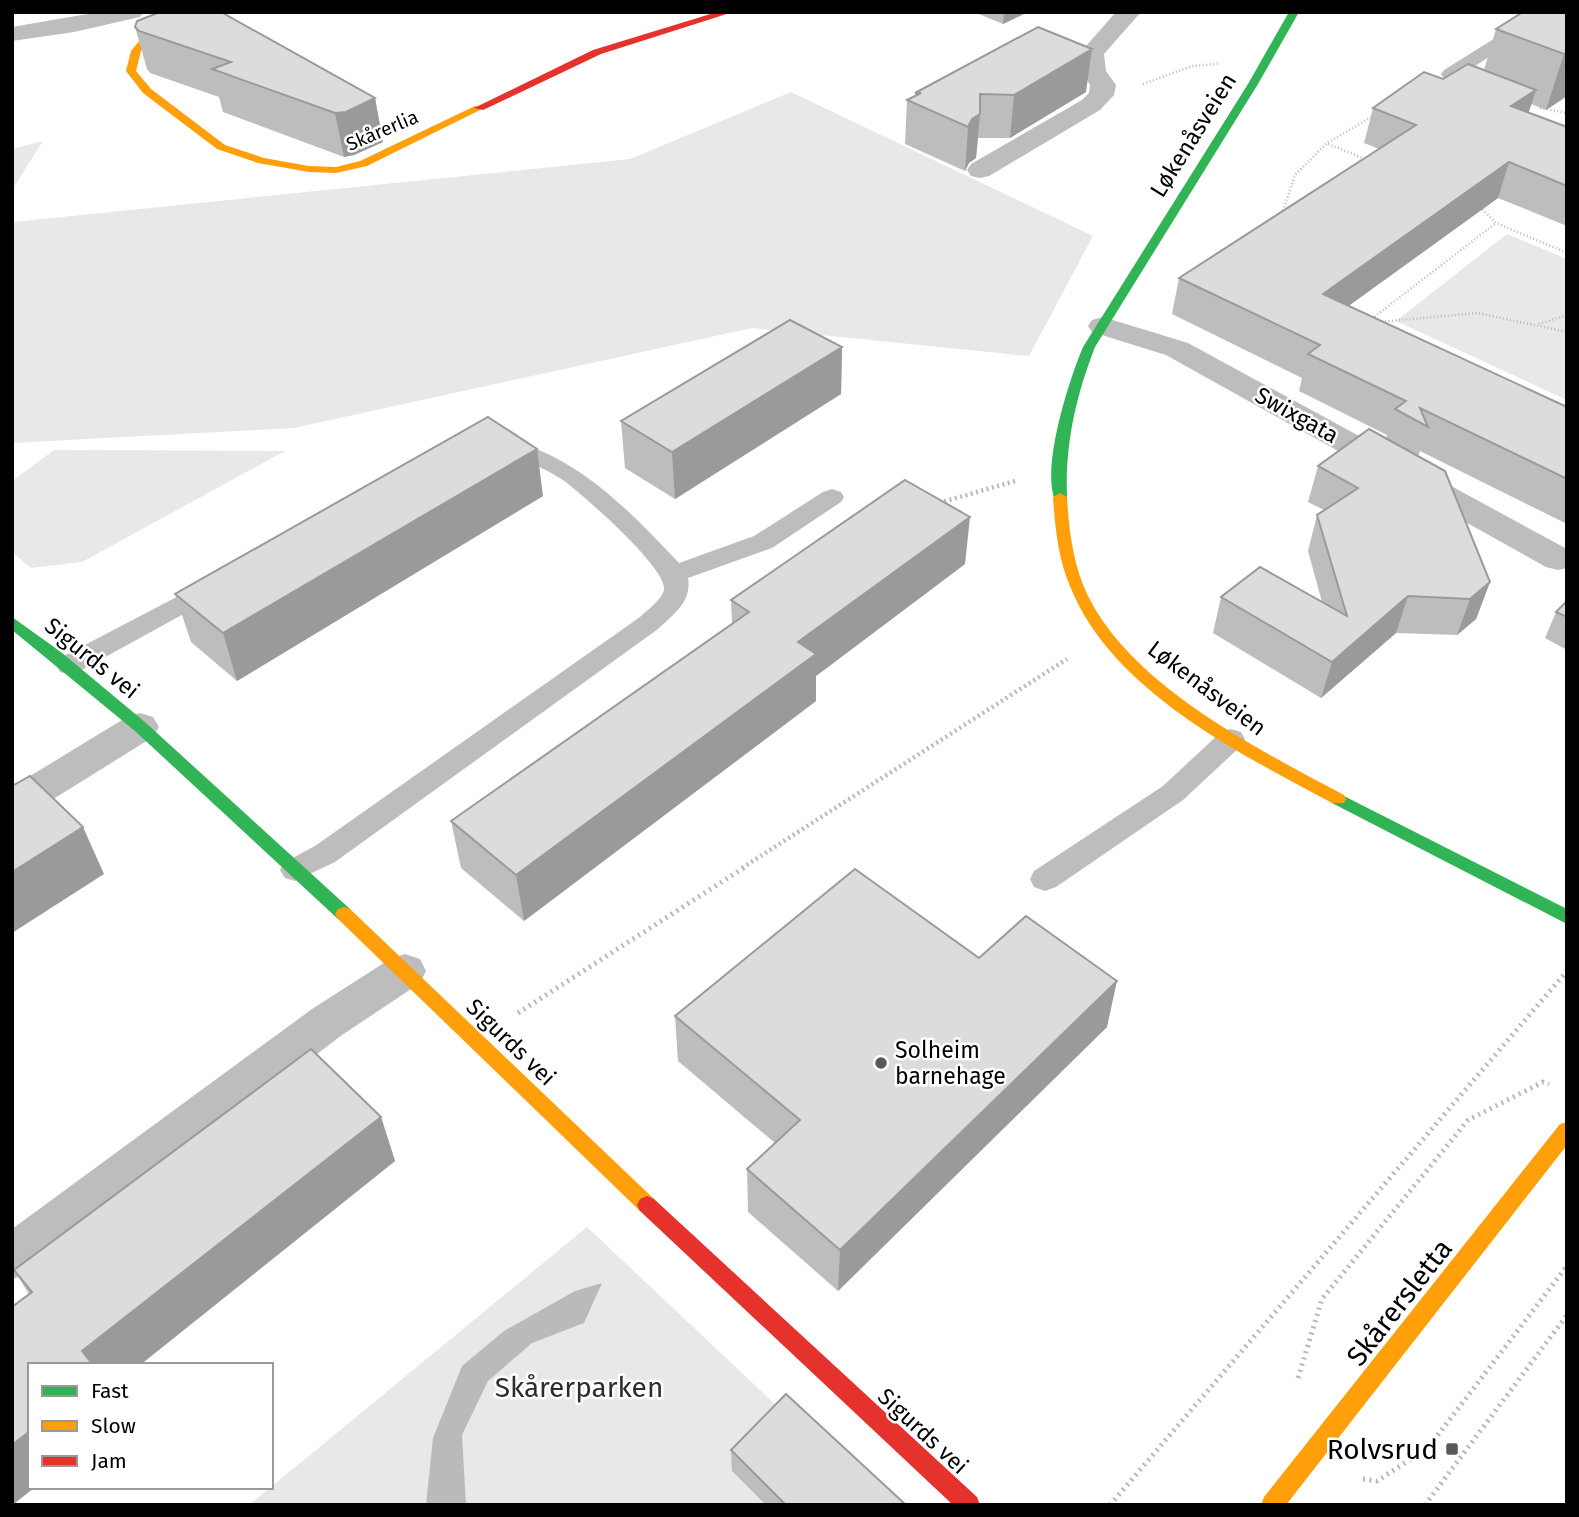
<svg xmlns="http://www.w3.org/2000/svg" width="1579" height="1517" viewBox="0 0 1579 1517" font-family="'Fira Sans',sans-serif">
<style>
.green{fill:#e8e8e8}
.water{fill:#bababa}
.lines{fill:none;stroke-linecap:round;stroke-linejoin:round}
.path-far2{stroke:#b8b8b8;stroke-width:2.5;stroke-dasharray:1 2.5;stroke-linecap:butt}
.path-far1{stroke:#b8b8b8;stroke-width:4.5;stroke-dasharray:2 3.5;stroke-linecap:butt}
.path{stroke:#b8b8b8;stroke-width:5;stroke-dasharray:2 4.5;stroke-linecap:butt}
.lane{fill:#bdbdbd;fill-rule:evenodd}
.street{fill:#bdbdbd;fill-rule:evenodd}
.fast{fill:#30b455;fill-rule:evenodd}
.slow{fill:#ff9f0a;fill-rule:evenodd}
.jam{fill:#e5322d;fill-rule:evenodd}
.wall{fill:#bdbdbd}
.shaded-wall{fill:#9a9a9a}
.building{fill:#dcdcdc;stroke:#9a9a9a;stroke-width:2}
.poi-dot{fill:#595959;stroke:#fff;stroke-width:2.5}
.labels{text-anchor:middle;stroke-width:5;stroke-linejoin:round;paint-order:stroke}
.far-street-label{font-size:19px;fill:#000;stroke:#fff}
.street-label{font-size:23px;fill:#000;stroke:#fff}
.poi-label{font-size:23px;fill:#000;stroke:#fff;text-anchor:start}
.near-street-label{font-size:28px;fill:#000;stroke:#fff}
.near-park-label{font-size:28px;fill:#2d2d2d;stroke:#fff}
.near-poi-label{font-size:28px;fill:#000;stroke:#fff;text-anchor:end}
</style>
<rect width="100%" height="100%" fill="#fff"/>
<!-- green -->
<path class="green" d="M791 92 1093 236 1029 356 752 328 294 428 12 443V222L630 159Z
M43 141 12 190V149Z
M1507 234 1567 259V400L1396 321Z
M54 450 285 451 82 562 31 568 12 552V481Z
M587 1227 882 1505H249L271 1487Z"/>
<!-- water -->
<path class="water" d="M602 1283 584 1323 532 1343 488 1381 462 1435 466 1505H426L433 1438 462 1366 504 1331 575 1291Z"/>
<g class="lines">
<!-- path-far2 -->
<path class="path-far2" d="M1143 84 1192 66 1218 64
M1540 108 1567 113
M1328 144 1368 160
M1480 207 1496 223 1567 253
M1282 214 1295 175 1327 143 1375 115
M1369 321 1496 223
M1378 322 1478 313 1567 332
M1539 324 1567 315"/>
<!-- path-far1 -->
<path class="path-far1" d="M939 503 1015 481
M742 868 1067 659"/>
<!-- path -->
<path class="path" d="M518 1013 745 867
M1298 1378 1322 1299 1468 1120 1543 1082 1549 1084
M1363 1479 1377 1481 1428 1448 1567 1266
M1110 1505 1567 971
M1425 1505 1567 1315"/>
<!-- lane -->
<path class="lane" d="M1537 12H1557L1460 76 1467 87 1464 91H1452L1441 74 1444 70Z
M502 438C577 455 628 509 679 563L754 536 823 492 832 489 841 492 844 497 841 502 772 548 688 578C692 602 674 614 658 629L335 862 295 881 285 878 280 870 285 862 315 846 640 617C647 610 663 599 664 589 666 567 582 494 563 480 543 467 516 456 494 450L490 445 494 440Z
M211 579 220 582 224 588 220 594 78 672 69 674 60 672 56 665 60 658Z
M1231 729 1241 732 1245 739 1241 746 1183 800 1056 887 1045 891 1034 887 1030 879 1034 871 1163 786 1221 732Z"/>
<!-- street -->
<path class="street" d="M99 12H144L140 17 74 32 12 41V27Z
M1116 12H1141L1104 54 1106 71 1116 85 1114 95 1100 110 989 176 980 178 971 176 967 170 971 164 1082 100 1089 93 1090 85 1082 71 1080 53Z
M1103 317 1188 343 1567 549V568L1558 570 1546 567 1166 355 1092 332 1088 326 1092 320Z
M140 713 153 717 159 727 153 737 26 816 12 821V787L127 717Z
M405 954 420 959 426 971 420 983 342 1035 29 1273 12 1279V1229L312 1009 390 959Z"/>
<!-- fast -->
<path class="fast" d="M1289 12H1299L1258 84 1095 347C1076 396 1065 444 1067 497L1065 500H1055C1041 467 1069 380 1083 347L1248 84Z
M12 617 61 652 146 723 350 909 353 914 350 919H338L135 731 12 630Z
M1338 793 1567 909V924L1332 803 1330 799 1332 795Z"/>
<!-- slow -->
<path class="slow" d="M163 12H173L141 51 136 71 151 89 225 145 264 158 309 166 336 167 360 161 475 106 484 108 367 166 336 173 309 172 258 163 217 149 143 93 126 71 131 51Z
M1060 493 1067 497C1069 531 1073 565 1088 596 1133 687 1258 749 1344 795L1346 799 1344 803H1332C1239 753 1111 690 1070 586 1058 558 1055 527 1053 497Z
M344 907 350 909 654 1199 657 1205 654 1211 647 1214 640 1211 338 919 335 914 338 909Z
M1567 1122V1145L1286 1505H1261L1264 1497 1560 1124Z"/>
<!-- jam -->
<path class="jam" d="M717 12H733L601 54 483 110 474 108 593 50Z
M647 1196 654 1199 977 1497 980 1505H953L640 1211 637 1205 640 1199Z"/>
</g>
<!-- wall -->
<path class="wall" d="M974 12H1028L1003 24Z
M1567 12V96L1546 110 1531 104 1528 112 1567 127V226L1498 198 1348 306 1567 407V524L1420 451 1418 457 1490 582 1476 619 1457 635 1396 633 1321 698 1213 633 1221 597 1322 602 1308 551 1317 515 1324 510 1308 502 1318 466 1386 439 1387 435 1299 391 1302 378 1172 314 1179 278 1379 149 1364 143 1373 108 1443 79 1484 70 1496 29Z
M135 27 375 98 383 142 354 155 344 157 223 112 219 97 150 73 147 69Z
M1086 92 1010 138H978L976 158 969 163 965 171 905 144 907 100 915 96V93Z
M842 347 841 394 675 499 625 468 621 421Z
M543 496 237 681 191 642 175 594Z
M965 564 816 676V701L524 921 461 868 451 821 732 623 731 600Z
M1567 601V650L1545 638 1556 612Z
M979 958 1107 1027 838 1291 748 1212 747 1169 775 1143 678 1061 675 1016Z
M381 1117 395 1161 140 1365H30V1487H35L13 1505 29 1294 14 1270Z
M731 1450 906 1505H766L732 1471Z"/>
<!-- shaded-wall -->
<path class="shaded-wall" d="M1004 12H1028L1003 24Z
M1092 49 1086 92 1010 138 1014 95Z
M1567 53V96L1546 110 1564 54Z
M1536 90 1525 124 1511 106Z
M375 98 383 142 354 155 344 157 335 113Z
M980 114 976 158 969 163 965 171 968 127 972 119Z
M1509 162 1498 198 1314 331 1323 294Z
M842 347 841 394 675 499 672 452Z
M537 449 543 496 237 681 223 633Z
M970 517 965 564 816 676V701L524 921 516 875 798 642Z
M1490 582 1476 619 1457 635 1470 599Z
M1408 596 1396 633 1321 698 1332 662Z
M83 827 104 874 12 933V872Z
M1117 981 1107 1027 838 1291 840 1250Z
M381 1117 395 1161 140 1365H91L82 1351Z
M30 1431V1487H35L12 1505V1445Z"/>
<!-- building -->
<path class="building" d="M160 12H221L375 98 346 112 335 113 212 69 231 62 139 31 135 27 137 21Z
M1523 12H1567V53L1564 54 1496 29Z
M1038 27 1092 49 1014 95 980 94V114L972 119 968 127 907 100 921 93H915Z
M1468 64 1536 90 1511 106 1567 127V186L1509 162 1323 294 1567 407V479L1420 408 1428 427 1395 409 1406 401 1308 354 1320 345 1179 278 1416 125 1373 108 1424 72 1443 79Z
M790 320 842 347 672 452 621 421Z
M488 417 537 449 223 633 175 594Z
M1369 429 1445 471 1490 582 1470 599 1408 596 1332 662 1221 597 1260 567 1347 616 1317 515 1358 488 1318 466Z
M905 480 970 517 798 642 816 654 516 875 451 821 749 612 731 600Z
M1567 601V617L1556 612Z
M30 776 83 827 12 872V786Z
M855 869 979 958 1026 916 1117 981 840 1250 747 1169 800 1120 675 1016Z
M311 1049 381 1117 82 1351 93 1365H30V1431L12 1445V1307L32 1292 14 1270Z
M786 1394 906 1505H786L731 1450Z"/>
<!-- markers -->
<g class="poi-dot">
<circle cx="881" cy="1063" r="7"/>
<rect x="1445" y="1442" width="14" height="14" rx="3.5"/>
</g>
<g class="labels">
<!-- far-street labels -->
<g class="far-street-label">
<text transform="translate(382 130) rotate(-23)" y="7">Skårerlia</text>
</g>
<!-- street labels -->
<g class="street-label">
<text transform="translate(1193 135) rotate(-58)" y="8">Løkenåsveien</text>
<text transform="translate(1297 415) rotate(29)" y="8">Swixgata</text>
<text transform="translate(92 658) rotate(39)" y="8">Sigurds vei</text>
<text transform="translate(1207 688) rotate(37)" y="8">Løkenåsveien</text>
<text transform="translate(511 1042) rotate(44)" y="8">Sigurds vei</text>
<text transform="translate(923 1431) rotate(43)" y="8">Sigurds vei</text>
</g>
<!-- poi labels -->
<g class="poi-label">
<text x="895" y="1058">Solheim<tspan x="895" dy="26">barnehage</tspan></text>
</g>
<!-- near-street labels -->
<g class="near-street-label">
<text transform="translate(1399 1302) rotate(-52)" y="10">Skårersletta</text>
</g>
<!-- near-park labels -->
<g class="near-park-label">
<text x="579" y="1397">Skårerparken</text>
</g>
<!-- near-poi labels -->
<g class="near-poi-label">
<text x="1438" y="1459">Rolvsrud</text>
</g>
</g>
<!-- border -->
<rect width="1579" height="1517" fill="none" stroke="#000000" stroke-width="28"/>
<!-- legend -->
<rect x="28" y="1363" width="245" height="126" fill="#ffffff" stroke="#999999" stroke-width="2"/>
<rect x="42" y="1386" width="35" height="10" fill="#30b455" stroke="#999999" stroke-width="2"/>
<text x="91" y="1398" font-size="21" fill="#000000">Fast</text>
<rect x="42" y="1421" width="35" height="10" fill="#ff9f0a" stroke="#999999" stroke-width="2"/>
<text x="91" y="1433" font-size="21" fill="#000000">Slow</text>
<rect x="42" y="1456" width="35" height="10" fill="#e5322d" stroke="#999999" stroke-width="2"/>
<text x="91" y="1468" font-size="21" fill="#000000">Jam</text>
</svg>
